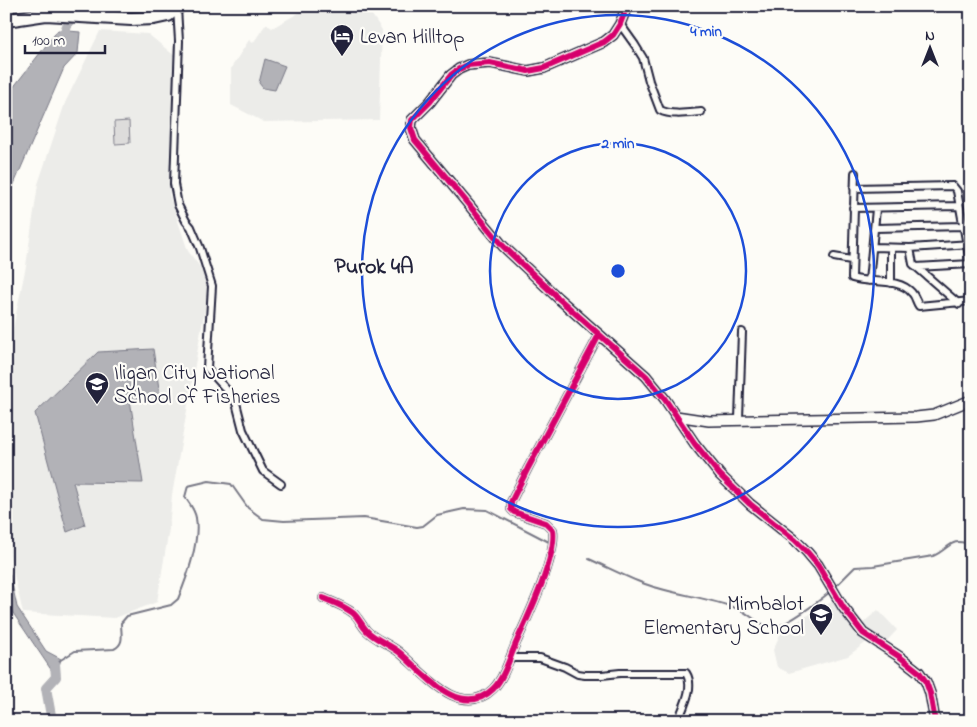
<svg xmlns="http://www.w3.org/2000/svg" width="977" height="727" viewBox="0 0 977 727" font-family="'Indie Flower',sans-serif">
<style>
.built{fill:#ecece9}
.green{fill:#dddcdb;stroke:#807f8b}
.water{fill:#b2b2b7;stroke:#787885}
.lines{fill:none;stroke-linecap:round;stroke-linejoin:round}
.stream{stroke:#787885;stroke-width:2}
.river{stroke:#b2b2b7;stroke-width:10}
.street-casing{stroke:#22223b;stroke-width:10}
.secondary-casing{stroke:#22223b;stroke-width:12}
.highway-casing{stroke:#22223b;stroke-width:16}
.street{stroke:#fdfcf7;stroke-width:6}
.secondary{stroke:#fdfcf7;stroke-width:9}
.highway{stroke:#fdfcf7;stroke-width:12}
.cycleway-casing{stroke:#fdfcf7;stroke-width:9}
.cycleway{stroke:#d6006c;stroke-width:6}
.ring{fill:none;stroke:#1d4ed8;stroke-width:2.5}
.labels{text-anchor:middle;stroke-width:4.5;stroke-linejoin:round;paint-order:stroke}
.poi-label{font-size:21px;fill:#22223b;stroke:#fdfcf7;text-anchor:start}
.neighbourhood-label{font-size:22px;font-weight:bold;fill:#22223b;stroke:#fdfcf7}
.centre{fill:#1d4ed8;stroke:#fdfcf7;stroke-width:2.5}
.ring-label{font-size:15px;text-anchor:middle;font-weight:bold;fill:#1d4ed8;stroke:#fdfcf7;stroke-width:4.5;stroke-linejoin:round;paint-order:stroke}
</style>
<rect width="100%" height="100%" fill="#fdfcf7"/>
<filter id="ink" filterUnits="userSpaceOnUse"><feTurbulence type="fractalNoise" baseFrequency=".02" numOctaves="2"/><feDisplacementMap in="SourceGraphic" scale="10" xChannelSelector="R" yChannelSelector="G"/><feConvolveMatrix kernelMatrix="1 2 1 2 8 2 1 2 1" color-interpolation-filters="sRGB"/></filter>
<g filter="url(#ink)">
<!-- built -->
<path class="built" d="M311 6H366L382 30 379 120 264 122 231 105V68L249 40 253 43 266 24 272 28Z
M100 31 148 34 176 57 169 194 188 251 210 280 172 495 169 529 157 602 115 618 23 613 6 541V362L26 266 38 184 65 103Z
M835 600 850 624 868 641 848 656 789 673 777 667 773 650 782 630Z
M878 610 897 630 883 645 872 636 863 623Z"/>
<!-- green -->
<path class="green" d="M129 121 130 143 115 144 114 122Z"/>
<!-- water -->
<path class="water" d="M58 30 80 32 78 53 64 68 8 198 6 208V101L9 93Z
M265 59 285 66 275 90 263 88 259 83Z
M153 349 160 395 130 400 143 483 73 482 85 525 67 532 35 413 98 352Z
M6 556 17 607 46 651 61 659 56 677 11 610 6 589Z"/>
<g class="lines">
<!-- stream -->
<path class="stream" d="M589 559C607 567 626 577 645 584 675 595 708 597 738 609 749 613 758 625 771 627 783 629 820 600 830 592
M835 587 855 567 873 566 933 556C950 549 950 536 971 545
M59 661 75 651 114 649C125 644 121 634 121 623L127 616 171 605 178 599C187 578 200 541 196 518 195 510 189 503 185 497L188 486 209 481 231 484 248 508 263 519 284 521 364 518 417 527 423 526 437 515 464 509 487 510 549 542"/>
<!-- river -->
<path class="river" d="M61 43 74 6
M52 721 46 688 56 677 55 664"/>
<!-- street casing -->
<g class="street-casing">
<path id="street" d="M177 8 179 41 174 184 178 205 186 221 191 227 200 248 212 286 207 368 235 399 243 430 263 471 281 484
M620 24 635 45 643 58 649 81 660 110C671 116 689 113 701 112
M855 173 852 278C870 284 899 277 912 293 916 297 916 302 919 306L971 301
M854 188 953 186 957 191 971 267
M853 208 959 206
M875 228 963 226
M873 247 910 248 971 244
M910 248 913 264 959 304
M834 257 851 260
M916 267 971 264
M869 281 876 209
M891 283V249
M739 419 742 332
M323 598C333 602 344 606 353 613 359 618 361 625 367 631 376 640 389 644 399 652 422 671 460 721 493 689 505 677 510 656 517 641 528 616 557 557 553 530L546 523 514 512 511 509V502L528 468 599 335
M510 658H540L565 667 578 674 585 675H602L620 673H686C695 687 683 707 678 721"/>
</g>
<!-- secondary casing -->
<g class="secondary-casing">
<path id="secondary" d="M627 6 620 24 613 35 604 42 544 68 528 71 490 63 468 65 459 69 451 75 430 102 412 120 411 128 415 140 503 246 558 298 646 376 664 398 695 444 720 475 750 504 795 540 807 552 818 565 843 607 863 633 900 657 919 672 926 682 930 693 935 721
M676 416 709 421 916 417 934 415 971 400"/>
</g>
<!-- highway casing -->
<g class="highway-casing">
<path id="highway" d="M6 20 46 14 131 19 154 18 168 15 179 6"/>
</g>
<!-- street -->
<use href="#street" class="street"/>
<!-- secondary -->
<use href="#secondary" class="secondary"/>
<!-- highway -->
<use href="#highway" class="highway"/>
<!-- cycleway casing -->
<g class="cycleway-casing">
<path id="cycleway" d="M627 6 620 24 613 35 604 42 544 68 528 71 490 63 468 65 459 69 451 75 430 102 412 120 411 128 415 140 503 246 558 298 646 376 664 398 695 444 720 475 750 504 795 540 807 552 818 565 843 607 863 633 900 657 919 672 926 682 930 693 935 721
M323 598C333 602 344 606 353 613 359 618 361 625 367 631 376 640 389 644 399 652 422 671 460 721 493 689 505 677 510 656 517 641 528 616 557 557 553 530L546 523 514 512 511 509V502L528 468 599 335"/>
</g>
<!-- cycleway -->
<use href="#cycleway" class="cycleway"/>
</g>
</g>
<!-- distance rings -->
<g class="ring">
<circle cx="618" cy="271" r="128"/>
<circle cx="618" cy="271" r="256"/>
</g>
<!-- icons -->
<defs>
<g id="hotel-pin" transform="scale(1.25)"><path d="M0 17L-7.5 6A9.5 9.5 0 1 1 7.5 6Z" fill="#22223b" stroke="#fdfcf7"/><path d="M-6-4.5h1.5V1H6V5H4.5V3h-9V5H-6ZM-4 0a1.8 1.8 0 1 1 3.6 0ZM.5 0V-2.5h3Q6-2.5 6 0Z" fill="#fff"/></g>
<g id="school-pin" transform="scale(1.25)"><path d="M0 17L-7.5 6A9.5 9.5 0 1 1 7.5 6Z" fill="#22223b" stroke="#fdfcf7"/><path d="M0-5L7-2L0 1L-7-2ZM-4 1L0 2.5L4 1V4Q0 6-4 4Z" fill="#fff"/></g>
</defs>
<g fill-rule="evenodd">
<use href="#hotel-pin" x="342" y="36"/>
<use href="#school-pin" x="97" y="384"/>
<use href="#school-pin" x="821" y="615"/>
</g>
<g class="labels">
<!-- poi labels -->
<g class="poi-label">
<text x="360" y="43">Levan Hilltop</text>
<text x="114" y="379">Iligan City National<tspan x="114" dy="24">School of Fisheries</tspan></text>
<text x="804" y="610" text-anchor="end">Mimbalot<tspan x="804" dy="24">Elementary School</tspan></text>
</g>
<!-- neighbourhood labels -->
<g class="neighbourhood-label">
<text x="374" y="273">Purok 4A</text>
</g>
</g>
<circle cx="618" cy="271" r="8" class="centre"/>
<g class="ring-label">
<text x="706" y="36">4 min</text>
<text x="618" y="148">2 min</text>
</g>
<!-- margin -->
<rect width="977" height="727" fill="none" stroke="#fdfcf7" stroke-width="25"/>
<rect x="12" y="12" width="952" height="702" fill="none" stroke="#22223b" stroke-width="2" filter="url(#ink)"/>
<!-- north arrow -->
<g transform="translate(930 48)" stroke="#fdfcf7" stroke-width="4" paint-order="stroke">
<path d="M0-4L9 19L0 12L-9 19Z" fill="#22223b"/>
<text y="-8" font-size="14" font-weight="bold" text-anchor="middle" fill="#22223b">N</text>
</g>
<!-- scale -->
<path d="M25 45v8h80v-8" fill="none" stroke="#22223b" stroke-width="2.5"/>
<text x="32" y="45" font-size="15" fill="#22223b" stroke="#fdfcf7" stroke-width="4" paint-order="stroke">100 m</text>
</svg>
